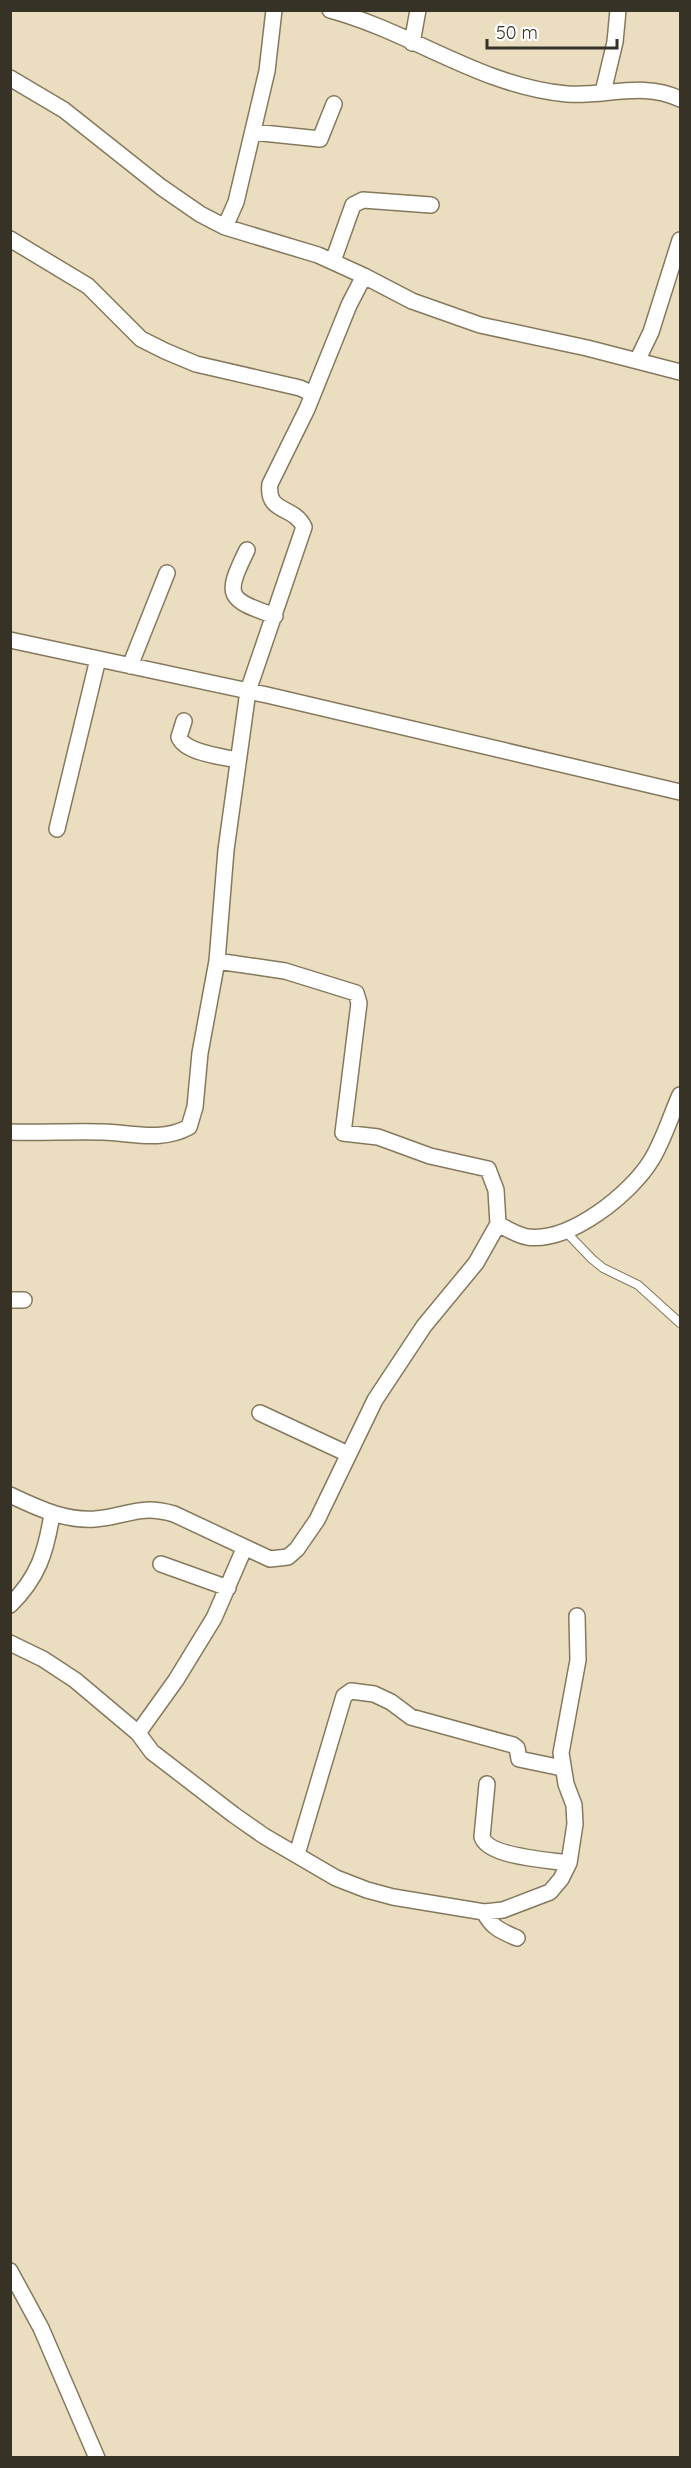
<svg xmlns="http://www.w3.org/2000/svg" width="691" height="2468" viewBox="0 0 691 2468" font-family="Quicksand,sans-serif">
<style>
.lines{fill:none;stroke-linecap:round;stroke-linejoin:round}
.lane-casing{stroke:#85795d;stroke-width:10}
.street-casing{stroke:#85795d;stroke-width:18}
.lane{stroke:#fff;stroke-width:8}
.street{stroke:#fff;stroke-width:15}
</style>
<rect width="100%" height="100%" fill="#ebddbf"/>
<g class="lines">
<!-- lane casing -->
<g class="lane-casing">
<path id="lane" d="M566 1232 592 1259 603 1268 638 1285 680 1323"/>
</g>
<!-- street casing -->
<g class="street-casing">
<path id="street" d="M330 10C412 32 480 86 567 94 606 97 643 81 680 99
M412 43 418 10
M10 78 64 110 161 187 200 214 225 227 318 255 364 276 412 301 480 325 587 348 680 372
M603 92 615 42 618 10
M253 132 320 139 334 104
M225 227 236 202 267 71 274 10
M10 239 88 286 141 339 165 351 196 364 300 388 313 394
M333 261 353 205 363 200 431 205
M637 361 651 332 680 240
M247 550C224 597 227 599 275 616
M10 640 267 695 680 792
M130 666 167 573
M184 721 179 737C185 753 223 757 238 760
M57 829 98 659
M10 1132C41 1133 72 1131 103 1132 132 1133 162 1142 189 1127L195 1107 200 1053 217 961 226 850 248 691 304 527C294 505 266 514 270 484L307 409 349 305 364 276
M498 1224C507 1229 517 1235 527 1237 570 1243 632 1193 652 1159 664 1139 671 1115 680 1095
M10 1300H24
M260 1413 348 1454
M10 1495C38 1508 64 1521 95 1519 129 1516 138 1504 174 1514L270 1559 288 1557 297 1549 317 1520 375 1400 424 1326 476 1263 498 1224 496 1190 488 1169 430 1156 378 1137 343 1133 359 1003 356 993 285 971 217 961
M161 1564 228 1588
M10 1605C38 1578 46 1552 52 1514
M10 1643 43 1659 75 1680 138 1733 152 1752 234 1815 264 1836 336 1878 367 1890 393 1897 484 1912 503 1910 550 1892 561 1879 569 1863 575 1824 574 1805 566 1784 561 1753 578 1660 577 1616
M138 1733 176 1680 214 1618 244 1549
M487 1784 482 1837C488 1857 549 1860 569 1863
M297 1854 344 1696 351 1691 374 1694 391 1702 411 1717 513 1745 517 1748 519 1759 562 1768
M484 1912C492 1928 501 1931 517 1938
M10 2271 41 2328 97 2458"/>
</g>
<!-- lane -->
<use href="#lane" class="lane"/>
<!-- street -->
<use href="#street" class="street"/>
</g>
<!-- border -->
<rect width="691" height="2468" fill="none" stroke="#373226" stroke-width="24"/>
<!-- scale -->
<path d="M487 39v9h130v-9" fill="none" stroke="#373226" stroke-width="3"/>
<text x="496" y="39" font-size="18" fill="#373226" stroke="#ffffff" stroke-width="4.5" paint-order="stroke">50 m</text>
</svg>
